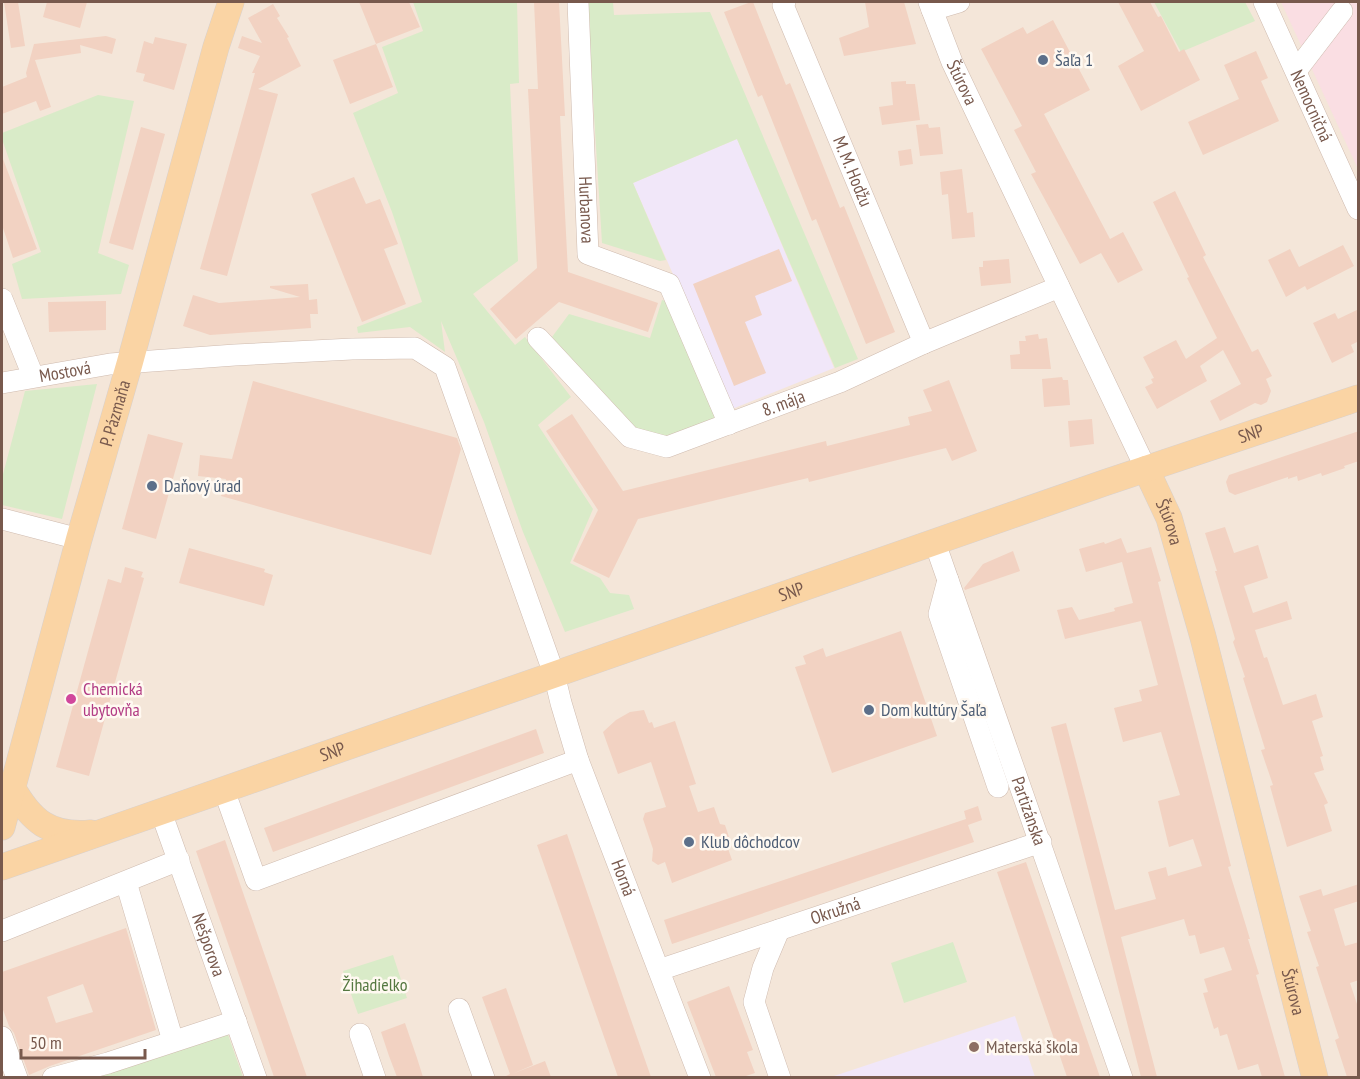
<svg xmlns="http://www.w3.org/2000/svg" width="1360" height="1079" viewBox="0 0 1360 1079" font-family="'PT Sans Narrow',sans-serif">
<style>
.residential{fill:#f4e6d9}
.education{fill:#f1e7f9}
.medical{fill:#fadee3}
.green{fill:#d9ebc8}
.building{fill:#f2d2c2;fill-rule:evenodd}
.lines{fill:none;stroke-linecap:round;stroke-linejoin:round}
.minor-casing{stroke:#cfbbaf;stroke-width:22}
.major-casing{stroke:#d9d1cd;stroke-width:27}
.minor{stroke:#fff;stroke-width:21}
.major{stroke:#fad4a4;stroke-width:26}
.service-dot{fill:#5c6f8a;stroke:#fff9f1;stroke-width:2}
.hotel-dot{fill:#d1479c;stroke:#fff9f1;stroke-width:2}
.education-dot{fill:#8d6e63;stroke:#fff9f1;stroke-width:2}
.labels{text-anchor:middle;stroke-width:5;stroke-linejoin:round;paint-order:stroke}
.service-label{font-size:18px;fill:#4e5e75;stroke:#fff9f1;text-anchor:start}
.street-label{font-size:18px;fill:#78594d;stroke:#fff9f1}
.hotel-label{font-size:18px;fill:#b23c85;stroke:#fff9f1;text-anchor:start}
.park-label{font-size:18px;fill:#557841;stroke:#fff9f1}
.education-label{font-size:18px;fill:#785e54;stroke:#fff9f1;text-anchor:start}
</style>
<rect width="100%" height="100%" fill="#fdf4ea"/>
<!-- residential -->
<path class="residential" d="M2 2H1358V1077H2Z"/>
<!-- education -->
<path class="education" d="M737 139 834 368 732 409 633 183Z
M1015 1016 1035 1077H831Z"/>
<!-- medical -->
<path class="medical" d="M1281 2H1358V169Z"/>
<!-- green -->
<path class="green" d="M413 2H517L519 83 510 84 518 261 473 294 515 345 525 337 571 397 538 425 593 509 570 563 600 578 610 593 629 595 634 609 565 632 523 532 484 422 441 321 445 352 410 327 358 333 357 327 422 302 392 212 353 113 398 93 382 47 423 31Z
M587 2H613L614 15 710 12 858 359 835 368 737 139 633 183 666 260 660 261 602 243Z
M1154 2H1245L1255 21 1181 52Z
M98 95 134 101 98 253 129 265 121 294 22 299 12 264 41 252 2 139V133Z
M662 300 670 302 722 418 657 439 635 432 552 337 569 314 650 338Z
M97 384 62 519 2 505V478L25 391Z
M953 942 967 982 904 1003 891 963Z
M393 955 407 998 358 1014 343 971Z
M226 1029 243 1077 100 1078 107 1070Z"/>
<!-- building -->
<path class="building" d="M4 2H18L25 46 11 48Z
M47 2H87L80 28 43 17Z
M359 2H409L420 27 376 44Z
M534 2H559L565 116H560L568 272 658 303 648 332 559 302 516 339 490 309 537 268 528 89H538Z
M751 2H753L786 85 790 83 840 208 844 206 895 332 866 344 816 219 812 221 762 95 758 97 724 12Z
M865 2H904L916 44 844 56 839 38 869 27Z
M1118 2H1150L1158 17 1161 16 1179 52 1184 49 1200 80 1141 111 1118 66 1144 51Z
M273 4 280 16 277 18 289 37 287 38 301 66 258 89 278 94 227 276 200 269 255 73H252L260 56 238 48 242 36 262 43 248 18Z
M1053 20 1090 90 1044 114 1110 239 1123 232 1143 270 1118 283 1101 253 1080 264 1031 174 1036 172 1014 130 1022 126 981 49 1023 27 1027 34Z
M106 36 116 39 112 54 80 45 81 53 35 60 51 107 40 111 36 101 2 114V87L27 77 26 73 34 44Z
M155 37 187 44 174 90 143 81 145 74 136 72 144 41 153 44Z
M376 44 393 87 350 104 333 60Z
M1256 51 1268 78 1261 81 1279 121 1203 155 1188 122 1239 99 1224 65Z
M906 81V84H915L920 120 882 125 879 107 893 105 891 82Z
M928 124 929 128 940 127 943 154 920 156 916 125Z
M141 127 165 134 133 250 109 243Z
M911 149 913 164 900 166 898 151Z
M2 159H3L37 249 13 258 2 225Z
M962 169 967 213 973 212 975 237 952 239 948 194 942 195 940 172Z
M354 177 366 204 380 199 398 244 384 249 406 304 362 322 311 194Z
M1175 191 1206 255 1203 257 1252 352 1258 349 1272 376 1266 379 1271 391 1267 402 1261 405 1255 403 1220 421 1210 401 1241 384 1223 350 1200 366 1207 381 1157 409 1145 387 1153 383 1151 379 1154 378 1143 357 1176 340 1186 359 1217 338 1187 278 1189 277 1153 202Z
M1343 245 1354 266 1307 290 1305 286 1286 297 1268 260 1290 249 1299 267Z
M779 249 792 281 755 296 762 315 745 322 766 373 734 386 693 284Z
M1009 259 1011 283 981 286 979 267H983V261Z
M308 284 309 300 317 299 318 314H310L311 328 210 335 183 326 193 295 219 303 300 297 270 288V286Z
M106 301V330L49 332 48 302Z
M1359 309V341L1351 345 1354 352 1332 363 1313 323 1335 313 1338 319Z
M1038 334 1039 339 1047 338 1051 369H1011L1010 355 1020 354 1019 341H1026L1025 336Z
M1062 377 1063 380H1068L1070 405 1044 407 1042 379Z
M949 380 977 451 952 461 946 448 809 482 808 478 638 519 609 578 573 561 598 510 546 431 572 414 623 491 826 441 827 446 910 425 908 417 932 411 923 390Z
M253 381 457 438 461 449 431 555 221 496 226 479 198 476 200 455 232 459Z
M1092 419 1094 444 1070 447 1068 421Z
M1359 431V461L1344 466 1345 468 1322 476 1321 473 1298 481 1297 476 1288 479V477L1235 495 1229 492 1226 482 1229 475Z
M148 434 183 443 156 539 122 529Z
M1225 527 1234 553 1258 545 1268 578 1244 586 1253 613 1287 601 1292 619 1255 630 1264 658 1267 657 1283 705 1316 694 1323 717 1312 721 1323 756 1320 757 1324 770 1314 773 1328 803 1324 805 1332 831 1287 847 1270 786 1273 785 1261 750 1265 749 1243 678 1245 677 1233 642 1235 639 1215 571H1217L1205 533Z
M1121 538 1127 553 1151 547 1161 581 1158 582 1166 614 1231 866 1228 867 1250 939H1248L1259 974 1256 975 1285 1077H1262L1258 1064 1238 1070 1227 1034 1220 1036 1218 1027 1214 1029 1203 993 1208 992 1204 979 1232 970 1224 947 1200 954 1195 935 1189 936 1184 919 1121 937 1157 1077H1141L1051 727 1066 723 1115 910 1156 899 1148 872 1166 867 1168 876 1202 866 1193 839 1169 847 1158 801 1180 795 1161 732 1123 742 1114 708 1142 701 1139 690 1158 685 1141 621 1065 639 1057 610 1072 607 1079 620 1115 611 1114 608 1133 603 1122 562 1086 572 1079 549 1104 542 1105 544Z
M189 548 265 569 264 572 273 575 264 606 179 583Z
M1013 551 1020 571 965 590 964 588 983 564Z
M125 567 143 572 141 577 144 578 89 776 56 767 108 579 121 583Z
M901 631 937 736 832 773 795 667 806 664 803 656 823 648 826 657Z
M644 710 649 723 652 722 654 728 675 721 696 784 689 786 698 812 714 807 720 824 725 825 730 840 726 843 732 860 672 883 665 862 658 865 652 861 653 849 643 819 645 813 666 807 651 762 618 774 603 732 616 720 630 712Z
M536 729 544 753 273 852 264 828Z
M978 806 982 820 968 825 974 842 672 944 664 920 966 819 964 811Z
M567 834 630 1017 651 1077H618L537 845Z
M225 840 240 884 307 1077H274L252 1013 196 851Z
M1026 862 1071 993 1100 1077H1067L997 872Z
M1359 884V901L1334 909 1345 946 1359 942V980L1350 983 1359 1010V1077H1347L1335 1040 1339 1038 1316 967 1319 966 1307 932 1311 931 1299 896 1321 889 1323 896Z
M126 928 156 1030 50 1066 29 1075 14 1033 9 1026 2 1007V972ZM83 984 93 1012 56 1023 47 997Z
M729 986 753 1050 747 1052 755 1073 743 1077H716L687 1002Z
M506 988 533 1065 512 1074 545 1061 551 1077H504L510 1074 482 997Z
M405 1023 417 1058 423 1077H397L389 1056 381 1032Z"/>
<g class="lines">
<!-- minor casing -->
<g class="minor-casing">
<g id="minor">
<path id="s1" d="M578 2 588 254 669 284 729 424"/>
<path id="s2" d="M785 2 783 5 924 343"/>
<path id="s3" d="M929 2 952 62 1146 469"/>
<path id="s4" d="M1264 2 1358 209"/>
<path d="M932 10 959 2"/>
<path d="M1296 71 1342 11"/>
<path d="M2 299 33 376"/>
<path id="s5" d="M538 338 630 437 667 447 840 382 924 343 1059 287"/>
<path id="s6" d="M2 383 110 364 235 355 352 349 415 348 445 367 554 674 561 703 578 760 700 1078"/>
<path d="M2 519 79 539"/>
<path id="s7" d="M935 543 1122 1078"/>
<path d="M948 580 939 614 998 787"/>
<path d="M224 790 256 880 578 760"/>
<path id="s8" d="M161 812 256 1078"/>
<path d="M126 882 173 1041"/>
<path d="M779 930 763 968 754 1002 780 1078"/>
<path d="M2 931 179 860"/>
<path id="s9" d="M659 970 1041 842"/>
<path d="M459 1009 484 1078"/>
<path d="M360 1034 375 1078"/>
<path d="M2 1037 17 1078"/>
<path d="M53 1078 108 1063 236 1021"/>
</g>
</g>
<!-- major casing -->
<g class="major-casing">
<g id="major">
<path id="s10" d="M1146 469 1169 518 1203 637 1315 1078"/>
<path d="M12 787C31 821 50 837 91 833"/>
<path id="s11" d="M2 827 79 539 130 362 216 47 231 2"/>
<path id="s12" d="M2 867 1104 483 1358 398"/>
</g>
</g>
<!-- minor -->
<use href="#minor" class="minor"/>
<!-- major -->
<use href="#major" class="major"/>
</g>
<!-- markers -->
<g class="service-dot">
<circle cx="1043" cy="60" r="6"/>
<circle cx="152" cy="486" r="6"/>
<circle cx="869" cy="710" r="6"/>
<circle cx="689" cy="842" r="6"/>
</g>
<circle class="hotel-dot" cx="71" cy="699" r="6"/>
<circle class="education-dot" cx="974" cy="1047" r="6"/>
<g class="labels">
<!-- service labels -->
<g class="service-label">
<text x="1055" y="66">Šaľa 1</text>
<text x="164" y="492">Daňový úrad</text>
<text x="881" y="716">Dom kultúry Šaľa</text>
<text x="701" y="848">Klub dôchodcov</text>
</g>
<!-- street labels -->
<g class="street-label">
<text dy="6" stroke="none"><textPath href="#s3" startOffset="87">Štúrova</textPath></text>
<text dy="6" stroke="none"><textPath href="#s4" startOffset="114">Nemocničná</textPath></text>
<text dy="6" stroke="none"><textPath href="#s2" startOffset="184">M. M. Hodžu</textPath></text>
<text dy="6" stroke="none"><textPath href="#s1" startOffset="208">Hurbanova</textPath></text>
<text dy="6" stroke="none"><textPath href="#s6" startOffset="64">Mostová</textPath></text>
<text dy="6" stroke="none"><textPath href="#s5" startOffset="298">8. mája</textPath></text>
<text dy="6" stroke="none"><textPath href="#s11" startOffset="429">P. Pázmaňa</textPath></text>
<text dy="6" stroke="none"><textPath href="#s12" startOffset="1322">SNP</textPath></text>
<text dy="6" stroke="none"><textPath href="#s10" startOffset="58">Štúrova</textPath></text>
<text dy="6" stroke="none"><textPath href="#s12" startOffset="836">SNP</textPath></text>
<text dy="6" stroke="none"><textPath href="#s12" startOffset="350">SNP</textPath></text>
<text dy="6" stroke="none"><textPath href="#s7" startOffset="284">Partizánska</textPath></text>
<text dy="6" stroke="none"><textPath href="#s6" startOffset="992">Horná</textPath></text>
<text dy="6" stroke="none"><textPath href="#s9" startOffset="186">Okružná</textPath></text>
<text dy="6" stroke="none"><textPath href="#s8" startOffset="141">Nešporova</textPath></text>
<text dy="6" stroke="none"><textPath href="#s10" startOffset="544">Štúrova</textPath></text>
</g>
<!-- hotel labels -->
<g class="hotel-label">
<text x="83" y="695">Chemická<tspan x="83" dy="21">ubytovňa</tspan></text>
</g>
<!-- park labels -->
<g class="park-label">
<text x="375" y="991">Žihadielko</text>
</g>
<!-- education labels -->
<g class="education-label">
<text x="986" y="1053">Materská škola</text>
</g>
</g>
<!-- border -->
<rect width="1360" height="1079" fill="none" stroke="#78594d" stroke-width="6"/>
<!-- scale -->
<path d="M21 1049v9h124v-9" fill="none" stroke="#78594d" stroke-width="3"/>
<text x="30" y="1049" font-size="18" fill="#78594d" stroke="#fff9f1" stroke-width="4.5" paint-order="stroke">50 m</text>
</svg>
